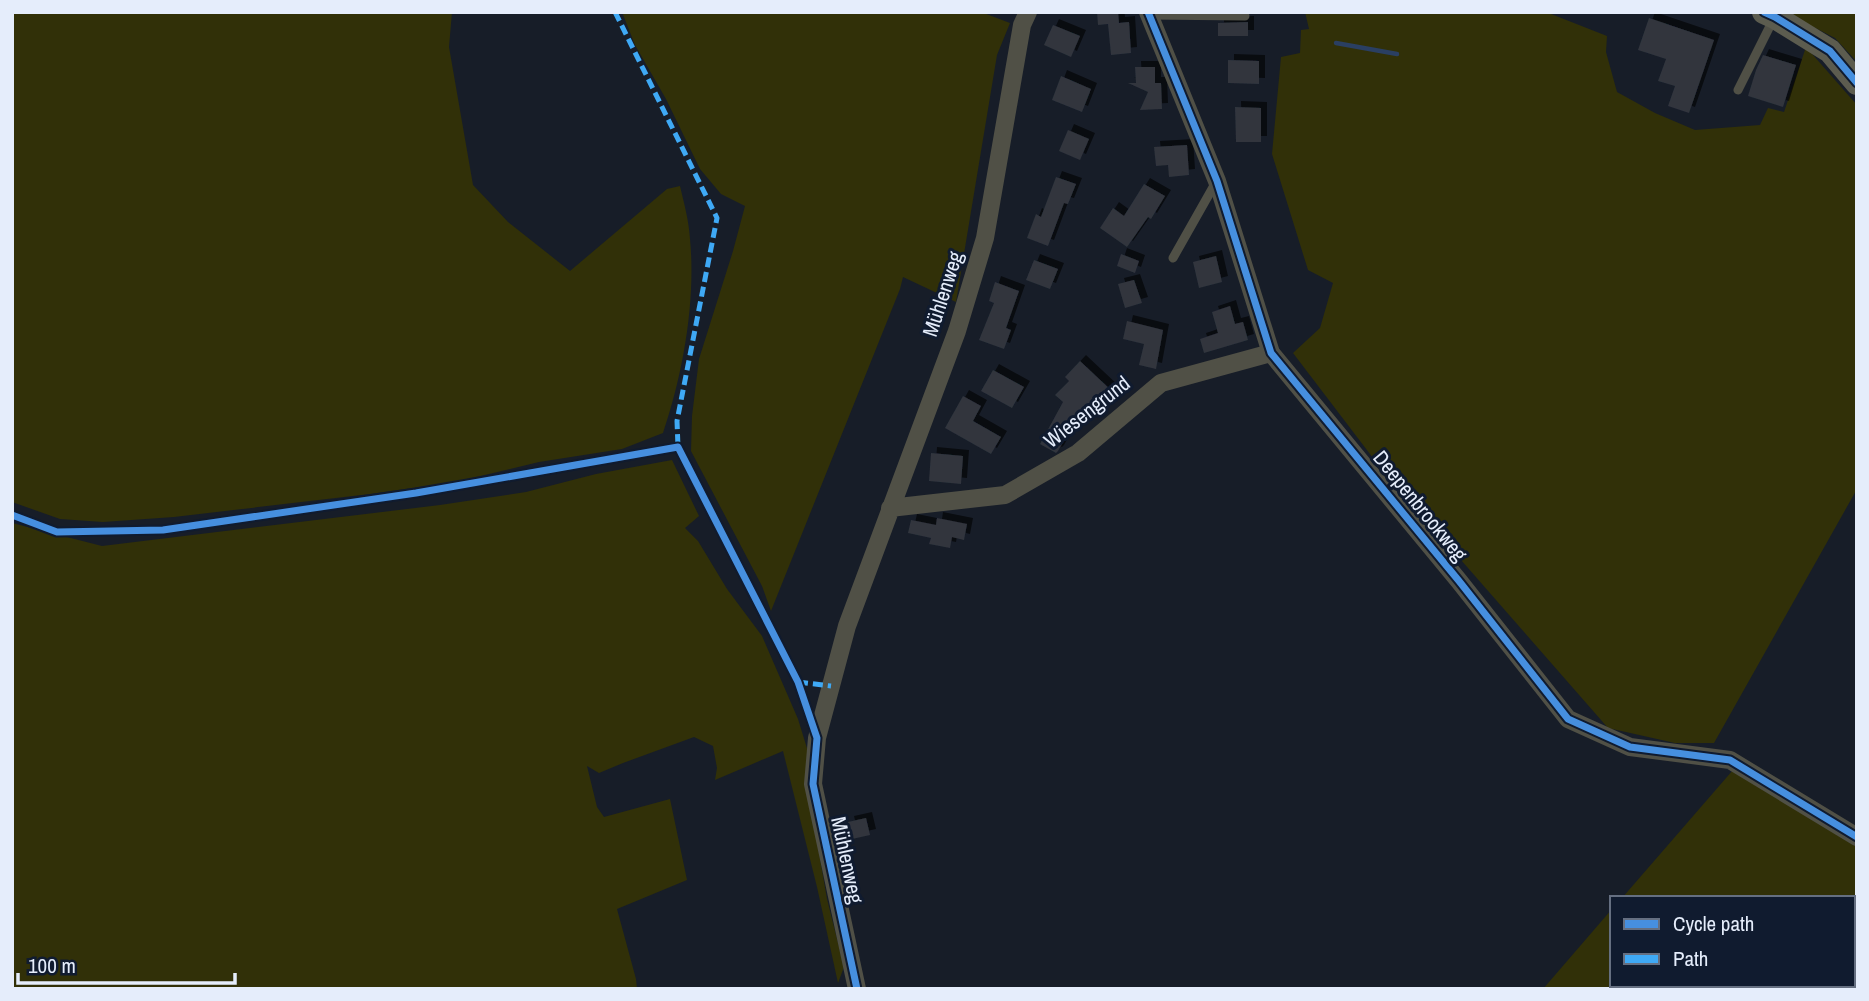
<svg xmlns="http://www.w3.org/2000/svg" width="1869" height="1001" viewBox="0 0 1869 1001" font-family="'Archivo Narrow',sans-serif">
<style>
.green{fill:#313008}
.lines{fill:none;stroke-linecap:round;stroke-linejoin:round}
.stream{stroke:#2a3f62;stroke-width:4.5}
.building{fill:#30353e;filter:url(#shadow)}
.lane{stroke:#505046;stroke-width:9}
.street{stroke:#505046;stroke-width:18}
.secondary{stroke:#5c5c4f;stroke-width:24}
.quiet{stroke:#3fa9f5;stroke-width:5;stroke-dasharray:10 5;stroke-linecap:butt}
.cycleway-casing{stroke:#101b2f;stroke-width:11}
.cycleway{stroke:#468fdf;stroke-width:7}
.labels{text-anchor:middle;stroke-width:6;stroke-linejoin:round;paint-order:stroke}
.street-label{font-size:21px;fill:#e5edfb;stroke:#101b2f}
</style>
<defs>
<filter id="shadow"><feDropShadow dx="6" dy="-6" stdDeviation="0" flood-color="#0009"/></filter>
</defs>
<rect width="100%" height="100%" fill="#171d28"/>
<!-- green -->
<path class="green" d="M12 12H452L449 47 473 185 508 222 570 271 667 189 680 186C684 203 689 221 690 239 696 301 683 374 663 433L622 449 539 462 455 482 370 494 174 517 103 522 60 519 12 502Z
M622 12H981L1010 23 997 55 956 302 903 277 900 289 771 611 762 586 691 451 692 416 699 359 733 251 745 206 721 194 700 169 666 99 635 45Z
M1305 12H1546L1607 36 1606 52 1617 92 1655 113 1695 130 1760 125 1768 108 1784 112 1806 47 1857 105V489L1714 743H1675L1608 728 1461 560 1403 484 1389 479 1293 353 1320 328 1333 283 1308 270 1272 154 1281 57 1300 53 1301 30 1309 29Z
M1784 12H1857V62L1835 38Z
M672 460 699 516 685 528 698 541 727 589 762 636 798 719 810 758 812 813 827 899 844 967 838 983 817 887 783 751 715 780 717 768 713 746 694 737 623 763 599 773 587 766 597 807 604 817 670 799 687 880 617 909 636 979 637 989H12V523L102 546 440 505 526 492 596 474Z
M1733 770 1857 847V989H1543L1612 909V985H1853V898H1622Z"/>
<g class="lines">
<!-- stream -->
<path class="stream" d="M1336 43 1397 54"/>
</g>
<!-- building -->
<path class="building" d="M1097 12H1118L1119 23 1129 22 1131 53 1111 55 1108 24 1098 25Z
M1649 18 1714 40 1689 113 1668 106 1675 86 1658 81 1666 59 1638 50Z
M1248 22V36H1218V23Z
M1053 25 1080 36 1071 57 1044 45Z
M1763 55 1796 65 1783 107 1748 96 1756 70Z
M1228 60 1259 61V84L1228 83Z
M1135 67H1155V83H1161L1162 109 1140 110 1148 92 1128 83H1136Z
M1061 76 1091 89 1082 112 1052 100Z
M1235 107 1261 108V142H1236Z
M1068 130 1089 139 1080 160 1059 151Z
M1187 145 1189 175 1169 177 1168 165 1156 166 1154 147Z
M1056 177 1076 184 1068 204 1064 203 1048 246 1027 238 1036 214 1041 217Z
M1144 184 1165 196 1151 219 1148 217 1127 247 1100 228 1113 208 1124 216Z
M1121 254 1139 261 1135 273 1117 266Z
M1216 256 1222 282 1199 288 1193 262Z
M1034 260 1058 269 1050 289 1026 280Z
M1134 280 1142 303 1125 308 1118 284Z
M995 282 1019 291 1006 328 1011 330 1004 349 979 340 994 303 989 301Z
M1230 306 1235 324 1243 322 1248 340 1204 353 1200 339 1218 333 1212 312Z
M1127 321 1163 330 1156 369 1139 365 1144 344 1123 339Z
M1080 361 1113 392 1097 409 1092 405 1073 424 1058 451 1056 453 1040 444 1063 402 1055 395 1069 381 1065 377Z
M993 370 1024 387 1012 408 981 391Z
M963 396 981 406 973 421 1001 437 991 454 945 428Z
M931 453 963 456 961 484 929 481Z
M937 518 967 524 964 540 952 537 950 548 929 544 931 538 908 533 911 520 936 525Z
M866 818 870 835 852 839 848 822Z"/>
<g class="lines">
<!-- lane -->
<path class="lane" d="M1149 15 1245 16
M1738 90 1774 18
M1173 258 1216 182"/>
<!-- street -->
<path class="street" d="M1148 12 1217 181 1271 353 1459 581 1568 719 1630 747 1730 760 1857 837
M890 508 1005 495 1078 453 1161 383 1271 353
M857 989 813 784 817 738 847 626 957 331 985 238 1022 25 1028 12"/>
<!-- secondary -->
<path class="secondary" d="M1764 12 1775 17 1830 51 1857 83"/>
<!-- quiet -->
<path class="quiet" d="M615 12 717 218 677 421 678 447 680 451
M798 682 831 686"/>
<!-- cycleway casing -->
<g class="cycleway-casing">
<path id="cycleway" d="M1148 12 1217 181 1271 353 1459 581 1568 719 1630 747 1730 760 1857 837
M1764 12 1775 17 1830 51 1857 83
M12 515 57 532 163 530 416 493 678 447 798 682 817 738 813 784 857 989"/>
</g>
<!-- cycleway -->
<use href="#cycleway" class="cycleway"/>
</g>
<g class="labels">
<!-- street labels -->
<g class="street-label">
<text transform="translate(943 294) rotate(-72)" y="7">Mühlenweg</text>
<text transform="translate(1087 412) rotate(-38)" y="7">Wiesengrund</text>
<text transform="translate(1420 506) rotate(51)" y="7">Deepenbrookweg</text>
<text transform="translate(847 860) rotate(78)" y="7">Mühlenweg</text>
</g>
</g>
<!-- border -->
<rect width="1869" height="1001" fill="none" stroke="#e5edfb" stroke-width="28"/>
<!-- legend -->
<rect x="1610" y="896" width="245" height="91" fill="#101b2f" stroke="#656f81" stroke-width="2"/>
<rect x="1624" y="919" width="35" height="10" fill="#468fdf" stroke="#656f81" stroke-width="2"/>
<text x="1673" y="931" font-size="21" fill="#e5edfb">Cycle path</text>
<rect x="1624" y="954" width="35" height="10" fill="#3fa9f5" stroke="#656f81" stroke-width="2"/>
<text x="1673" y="966" font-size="21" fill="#e5edfb">Path</text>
<!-- scale -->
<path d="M18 973v10h217v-10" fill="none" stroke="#e5edfb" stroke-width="3.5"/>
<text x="28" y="973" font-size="21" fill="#e5edfb" stroke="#101b2f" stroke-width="5" paint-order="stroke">100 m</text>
</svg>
